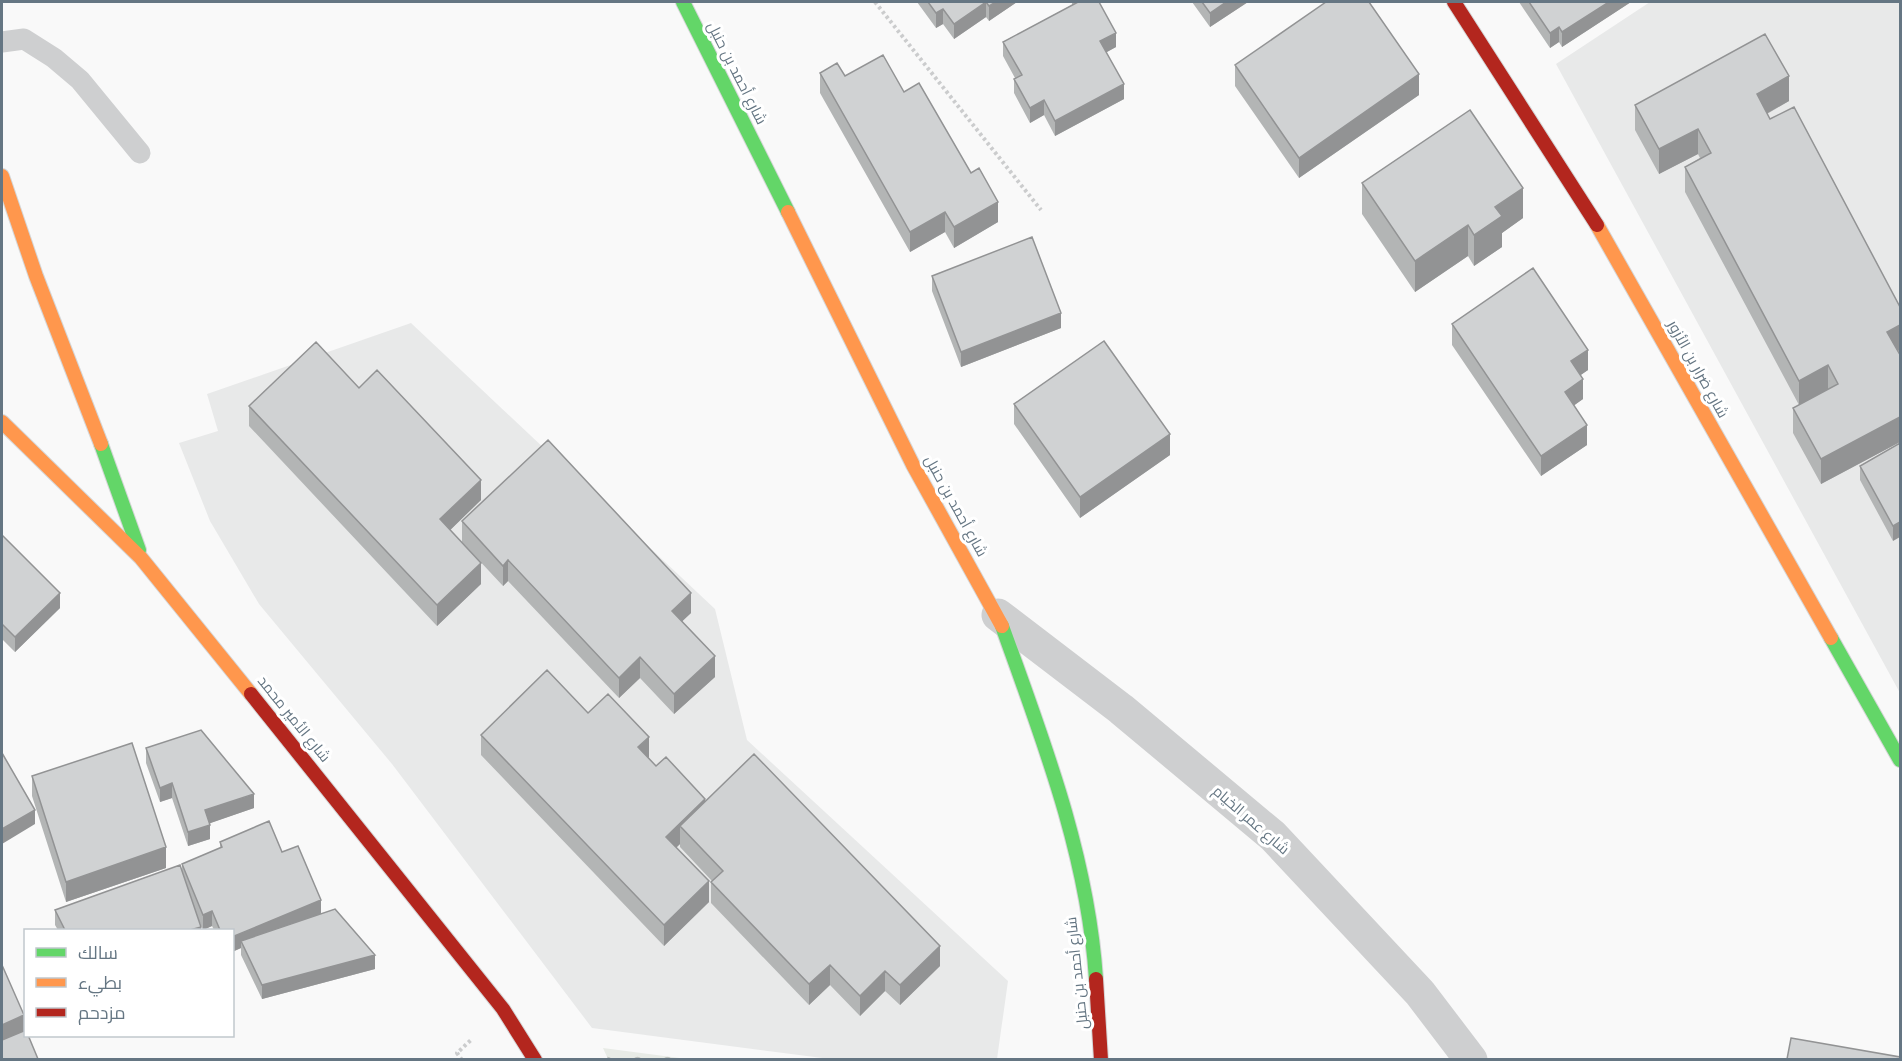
<svg xmlns="http://www.w3.org/2000/svg" width="1902" height="1061" viewBox="0 0 1902 1061" font-family="'Golos Text',Cairo,sans-serif">
<style>
.built{fill:#e8e9e9}
.forest{fill:url(#forest-crowns)}
.lines{fill:none;stroke-linecap:round;stroke-linejoin:round}
.fast-casing{stroke:#d5d6d7;stroke-width:16}
.slow-casing{stroke:#d5d6d7;stroke-width:16}
.jam-casing{stroke:#d5d6d7;stroke-width:16}
.path{stroke:#cbcccd;stroke-width:4;stroke-dasharray:3 3;stroke-linecap:butt}
.lane{stroke:#cecfd0;stroke-width:21}
.street{stroke:#cecfd0;stroke-width:33}
.fast{stroke:#63d668;stroke-width:14}
.slow{stroke:#ff974d;stroke-width:14}
.jam{stroke:#b3261e;stroke-width:14}
.wall{fill:#b3b5b5}
.shaded-wall{fill:#929394}
.building{fill:#d0d2d3;stroke:#929394;stroke-width:1.5}
.labels{text-anchor:middle;stroke-width:6;stroke-linejoin:round;paint-order:stroke}
.street-label{font-size:15px;fill:#657683;stroke:#fff}
</style>
<defs>
<pattern id="forest-crowns" width="20" height="18" patternUnits="userSpaceOnUse" patternTransform="scale(1.5)"><rect width="20" height="18" fill="#e8ebe6"/><path d="M2 6a3 3 0 1 1 6 0M12 15a3 3 0 1 1 6 0" fill="none" stroke="#c0c3c0"/></pattern>
</defs>
<rect width="100%" height="100%" fill="#f9f9f9"/>
<!-- built -->
<path class="built" d="M1650 2H1900V693L1556 64Z
M411 323 715 609 747 740 1008 981 997 1059H830L592 1028 392 764 259 604 210 521 179 443 218 431 207 394Z"/>
<!-- forest -->
<path class="forest" d="M603 1048 687 1059H608Z"/>
<g class="lines">
<!-- fast casing -->
<g class="fast-casing">
<path id="fast" d="M683 2 788 212
M101 444 139 550
M1002 626C1043 740 1088 856 1096 979
M1831 638 1900 760"/>
</g>
<!-- slow casing -->
<g class="slow-casing">
<path id="slow" d="M2 176 36 276 101 444
M788 212 913 465 1002 626
M1597 225 1831 638
M2 422 141 558 251 694"/>
</g>
<!-- jam casing -->
<g class="jam-casing">
<path id="jam" d="M1454 2 1597 225
M251 694 503 1009 535 1060
M1096 979 1101 1060"/>
</g>
<!-- path -->
<path class="path" d="M875 2 1041 210
M462 1060 457 1053 472 1039"/>
<!-- lane -->
<path class="lane" d="M2 42 24 39 54 58 80 80 140 153"/>
<!-- street -->
<path class="street" d="M998 615 1121 709 1273 836 1420 993 1471 1060"/>
<!-- fast -->
<use href="#fast" class="fast"/>
<!-- slow -->
<use href="#slow" class="slow"/>
<!-- jam -->
<use href="#jam" class="jam"/>
</g>
<!-- wall -->
<path class="wall" d="M917 2H1017L989 21 986 17 954 39 943 24 936 28Z
M1072 2H1099L1116 47 1106 52 1124 99 1055 136 1044 115 1030 123 1014 93V79L1015 78 1003 56V42L1072 5Z
M1192 2H1248L1210 27Z
M1519 2H1631L1562 47 1559 42 1550 48Z
M1235 65 1419 95 1299 178 1235 86Z
M820 73 904 92 998 222 954 248 945 232 910 252 820 93Z
M1789 101 1767 114 1899 353 1900 352V442L1821 484 1793 433V408L1799 405 1685 192V167L1700 158 1698 154 1659 174 1635 130V105Z
M1362 183 1523 218 1502 233V247L1474 266 1468 256 1415 292 1362 214Z
M932 276 1061 328 961 367 932 291Z
M1452 324 1588 370 1580 375 1583 399 1574 405 1587 445 1541 476 1452 345Z
M359 388 481 500 450 530 481 584 437 626 249 426V406Z
M1014 404 1170 455 1080 518 1014 424Z
M1900 443 1893 541 1860 480V466Z
M462 521 691 613 682 621 715 677 674 714 640 678 619 698 508 581 503 586 462 542Z
M2 535 60 608 15 652 2 639Z
M588 713 649 757 648 758 656 766 940 966 900 1005 885 991 860 1016 830 985 809 1005 711 903V882L712 881 680 847V844L676 848 709 902 664 946 481 755V735Z
M146 748 254 808 210 823V839L188 846 172 798 160 802 146 763Z
M32 776 166 868 66 902 32 796Z
M220 842 282 852 321 913 375 969 262 999 241 955V948L232 952V930H214L212 926 203 930 197 916 201 930H58L55 925V910L182 871V864L220 848Z"/>
<!-- shaded-wall -->
<path class="shaded-wall" d="M986 2V17L954 39V24Z
M996 2H1017L989 21V6Z
M1226 2H1248L1210 27V13Z
M1609 2H1631L1562 47V32Z
M943 9V24L936 28V13Z
M1559 27V42L1550 48V33Z
M1116 33V47L1100 56V41Z
M1419 74V95L1299 178V158Z
M1789 76V101L1757 119V94Z
M1124 84V99L1055 136V121Z
M1044 100V115L1030 123V108Z
M1698 129V154L1659 174V149Z
M1523 188V218L1502 233V247L1474 266V235L1495 207Z
M998 202V222L954 248V227Z
M945 212V232L910 252V232Z
M1468 225V256L1415 292V261Z
M1061 313V328L961 367V352Z
M1900 325V350L1887 357V332Z
M1588 350V370L1571 382V361Z
M1828 365V390L1799 406V381Z
M1583 379V399L1565 412V392Z
M1900 417V442L1821 484V459Z
M1587 425V445L1541 476V456Z
M1170 434V455L1080 518V497Z
M481 480V500L440 540V519Z
M1900 522V537L1893 541V526Z
M508 560V581L503 586V566Z
M481 563V584L437 626V605Z
M60 593V608L15 652V637Z
M691 593V613L672 631V611Z
M715 656V677L674 714V694Z
M640 657V678L619 698V678Z
M649 737V757L638 768V747Z
M172 783V798L160 802V788Z
M254 794V808L205 825V810Z
M705 799V819L680 826V844L666 857V837Z
M35 810V824L2 844V829Z
M210 825V839L188 846V832Z
M166 847V868L66 902V882Z
M709 881V902L664 946V925Z
M321 900V914L241 941V948L232 952V937Z
M212 911V926L203 930V915Z
M201 927V930H190Z
M940 946V966L900 1005V985Z
M375 955V969L262 999V985Z
M830 965V985L809 1005V984Z
M885 971V991L860 1016V996Z
M24 1015V1036L2 1046V1025Z"/>
<!-- building -->
<path class="building" d="M928 2H996L989 6 986 2 954 24 943 9 936 13Z
M1078 2H1099L1116 33 1100 41 1124 84 1055 121 1044 100 1030 108 1014 79 1022 75 1003 42Z
M1202 2H1226L1210 13Z
M1326 2H1369L1419 74 1299 158 1235 65Z
M1529 2H1609L1562 32 1559 27 1550 33Z
M1765 34 1789 76 1757 94 1770 119 1794 107 1900 307V325L1887 332 1899 353 1900 352V417L1821 459 1793 408 1838 384 1828 365 1799 381 1685 167 1711 153 1698 129 1659 149 1635 105Z
M883 55 904 92 919 83 971 173 979 168 998 202 954 227 945 212 910 232 820 73 837 63 845 76Z
M1470 110 1523 188 1495 207 1502 216 1474 235 1468 225 1415 261 1362 183Z
M1032 237 1061 313 961 352 932 276Z
M1533 268 1588 350 1571 361 1583 379 1565 392 1587 425 1541 456 1452 324Z
M1104 341 1170 434 1080 497 1014 404Z
M316 342 359 388 377 370 481 480 440 519 481 563 437 605 249 406Z
M548 440 691 593 672 611 715 656 674 694 640 657 619 678 508 560 503 566 462 521Z
M1900 443V522L1893 526 1860 466Z
M2 535 60 593 15 637 2 624Z
M547 670 588 713 608 694 649 737 638 747 656 766 666 757 705 799 666 837 709 881 664 925 481 735Z
M201 730 254 794 205 810 210 825 188 832 172 783 160 788 146 748Z
M132 743 166 847 66 882 32 776Z
M2 753 35 810 2 829Z
M754 754 940 946 900 985 885 971 860 996 830 965 809 984 711 882 723 871 680 826Z
M269 821 282 852 298 846 321 900 232 937V930H220L212 911 203 915 182 864 222 847 220 842Z
M180 865 201 927 190 930H65L55 910Z
M335 909 375 955 262 985 241 941Z
M2 965 24 1015 2 1025Z
M26 1030V1035H28L38 1059H2V1040Z
M1791 1038 1900 1057V1059H1787Z"/>
<g class="labels">
<!-- street labels -->
<g class="street-label">
<text transform="translate(737 73) rotate(63)" y="5">شارع أحمد بن حنبل</text>
<text transform="translate(1698 369) rotate(61)" y="5">شارع ضرار بن الأزور</text>
<text transform="translate(956 506) rotate(61)" y="5">شارع أحمد بن حنبل</text>
<text transform="translate(294 719) rotate(51)" y="5">شارع الأمير محمد</text>
<text transform="translate(1251 820) rotate(41)" y="5">شارع عمر الخيام</text>
<text transform="translate(1077 973) rotate(-96)" y="5">شارع أحمد بن حنبل</text>
</g>
</g>
<!-- border -->
<rect width="1902" height="1061" fill="none" stroke="#657683" stroke-width="6"/>
<!-- legend -->
<rect x="24" y="929" width="210" height="108" fill="#ffffff" stroke="#c1c8cd" stroke-width="1.5"/>
<rect x="36" y="948" width="30" height="9" fill="#63d668" stroke="#c1c8cd" stroke-width="1.5"/>
<text x="78" y="959" font-size="18" fill="#657683">سالك</text>
<rect x="36" y="978" width="30" height="9" fill="#ff974d" stroke="#c1c8cd" stroke-width="1.5"/>
<text x="78" y="989" font-size="18" fill="#657683">بطيء</text>
<rect x="36" y="1008" width="30" height="9" fill="#b3261e" stroke="#c1c8cd" stroke-width="1.5"/>
<text x="78" y="1019" font-size="18" fill="#657683">مزدحم</text>
</svg>
